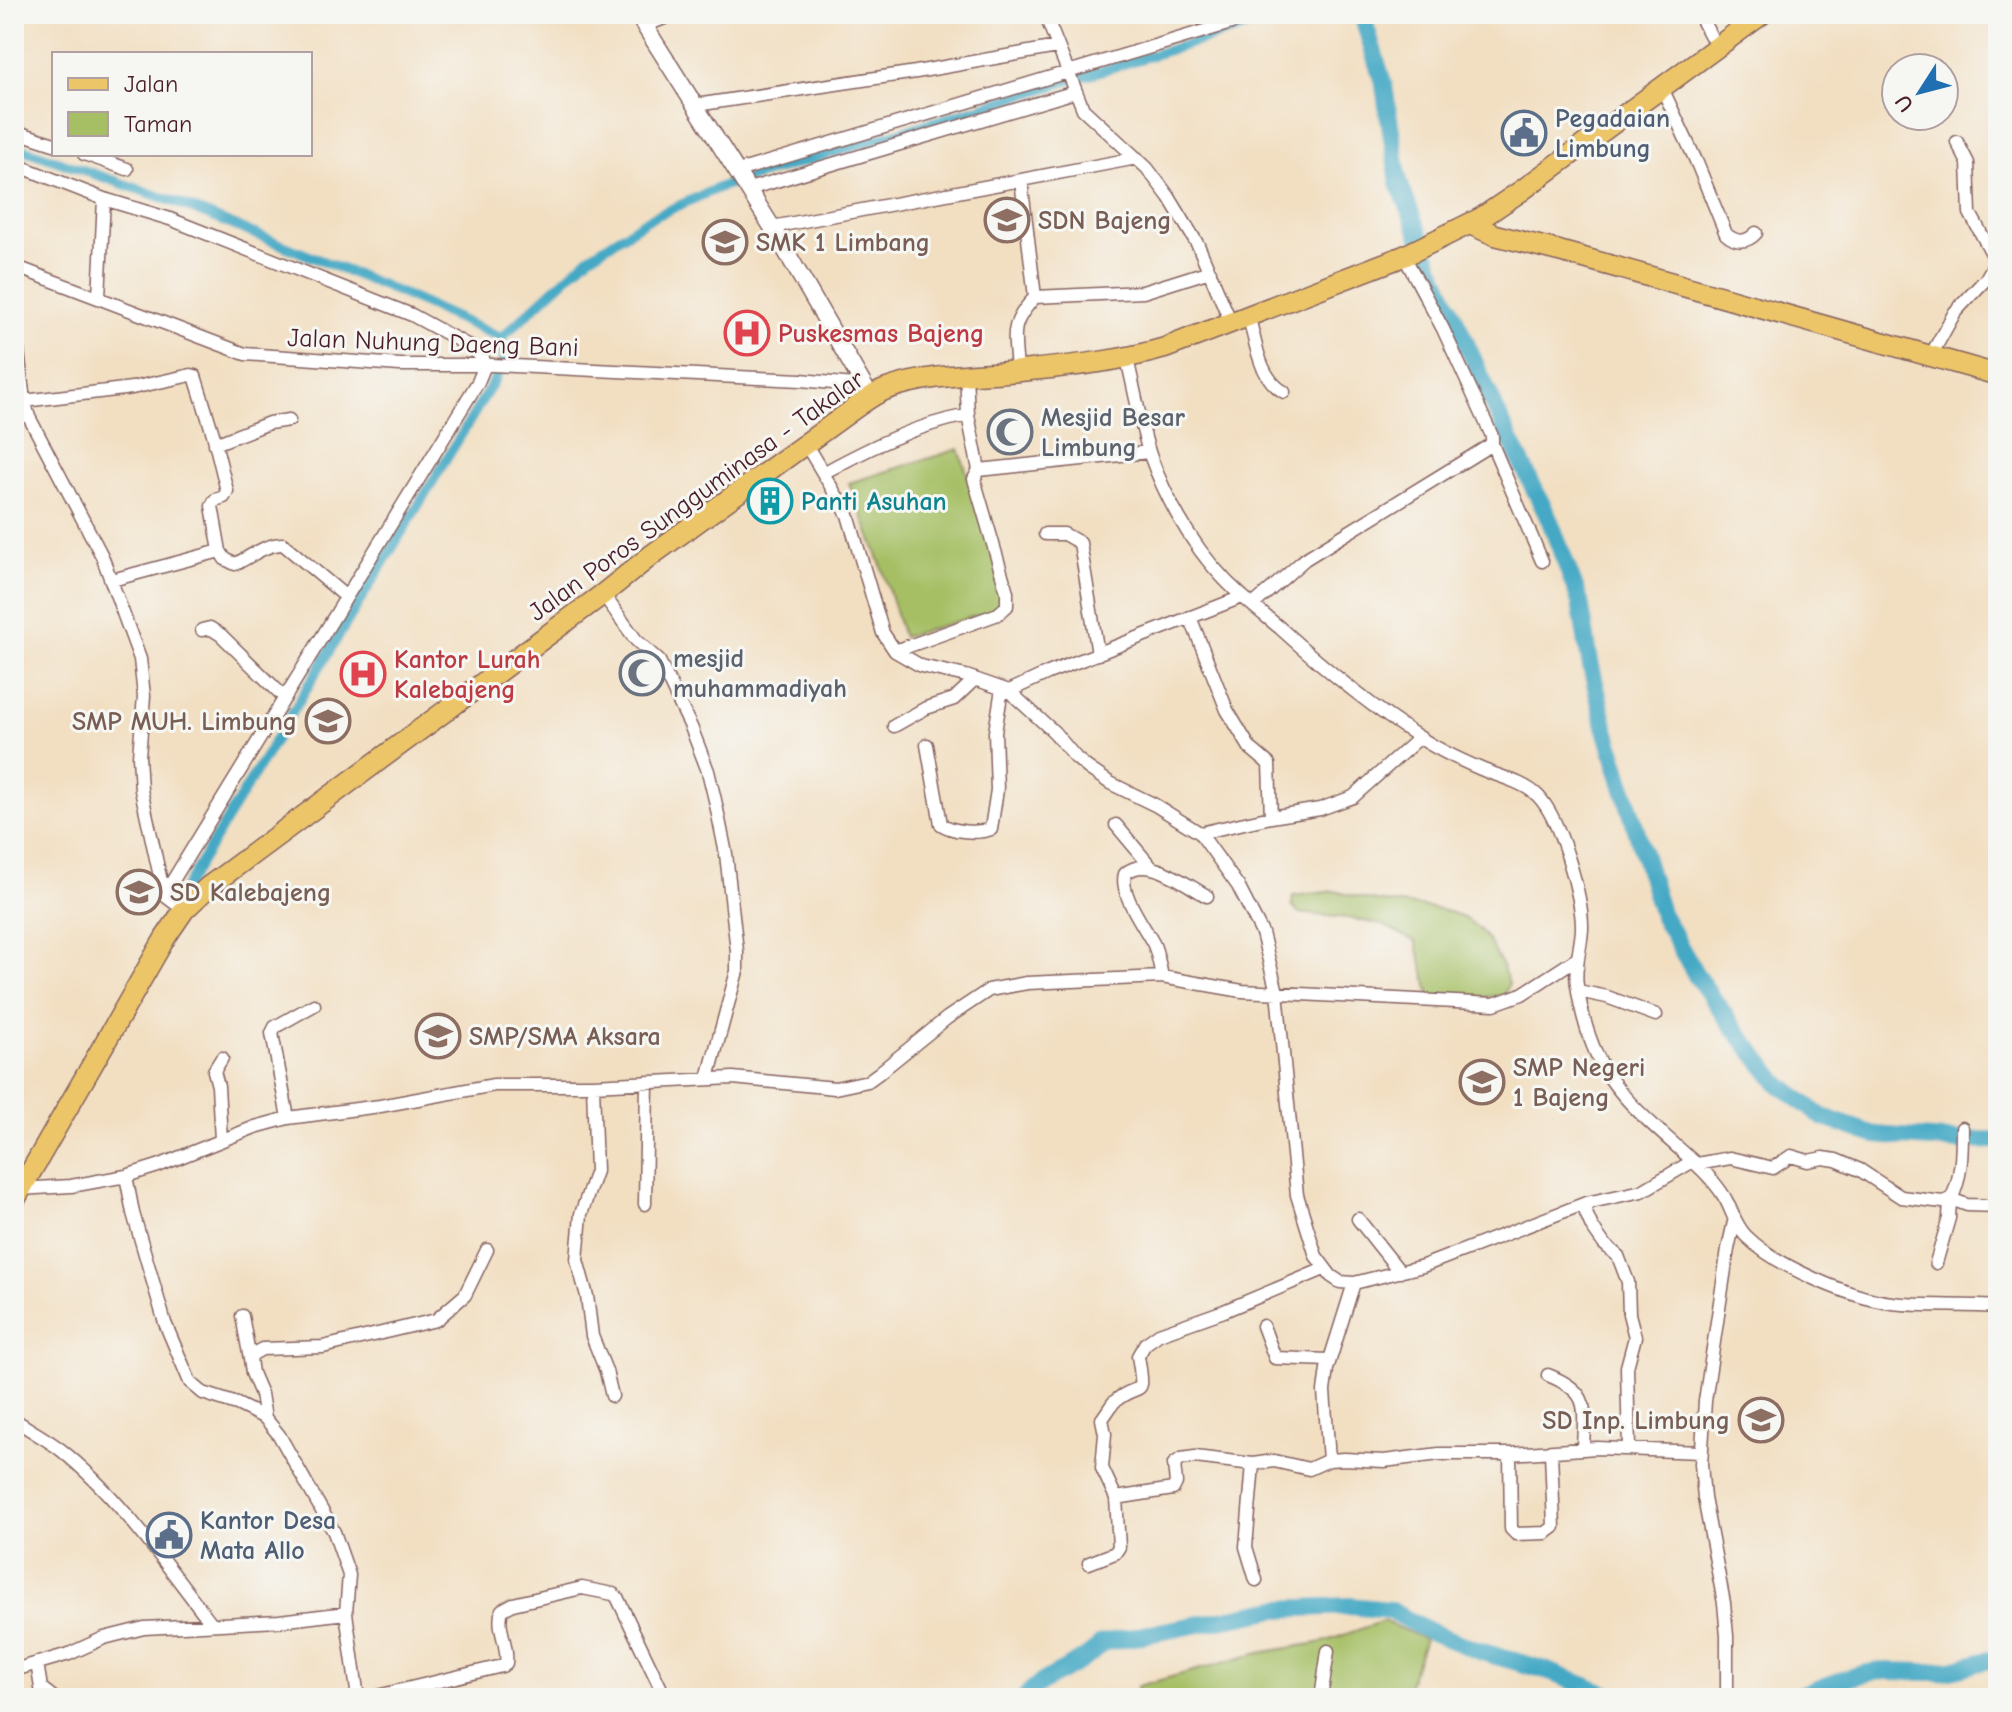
<svg xmlns="http://www.w3.org/2000/svg" width="2012" height="1712" viewBox="0 0 2012 1712" font-family="'Comic Neue',sans-serif">
<style>
.green{fill:#a6bf65;stroke:#786f48;stroke-width:2}
.lines{fill:none;stroke-linecap:round;stroke-linejoin:round}
.canal{stroke:#45a9c5;stroke-width:10}
.river{stroke:#45a9c5;stroke-width:18}
.minor-casing{stroke:#856260;stroke-width:15}
.tertiary-casing{stroke:#856260;stroke-width:19}
.primary-casing{stroke:#856260;stroke-width:23}
.trunk-casing{stroke:#856260;stroke-width:23}
.minor{stroke:#fff;stroke-width:12}
.tertiary{stroke:#fff;stroke-width:16}
.primary{stroke:#edc569;stroke-width:20}
.trunk{stroke:#edc569;stroke-width:20}
.labels{text-anchor:middle;stroke-width:6;stroke-linejoin:round;paint-order:stroke}
.service-label{font-size:26px;font-weight:bold;fill:#4e5e75;stroke:#f6f6f2;text-anchor:start}
.education-label{font-size:26px;font-weight:bold;fill:#785e54;stroke:#f6f6f2;text-anchor:start}
.health-label{font-size:26px;font-weight:bold;fill:#be3a42;stroke:#f6f6f2;text-anchor:start}
.street-label{font-size:26px;fill:#4a1f2b;stroke:#f6f6f2}
.worship-label{font-size:26px;font-weight:bold;fill:#5b616d;stroke:#f6f6f2;text-anchor:start}
.culture-label{font-size:26px;font-weight:bold;fill:#0d838f;stroke:#f6f6f2;text-anchor:start}
</style>
<rect width="100%" height="100%" fill="#f6f6f2"/>
<filter id="ink" filterUnits="userSpaceOnUse"><feTurbulence type="fractalNoise" baseFrequency=".0125" numOctaves="2"/><feDisplacementMap in="SourceGraphic" scale="16" xChannelSelector="R" yChannelSelector="G"/><feConvolveMatrix kernelMatrix="1 2 1 2 8 2 1 2 1" color-interpolation-filters="sRGB"/></filter>
<filter id="wash" filterUnits="userSpaceOnUse"><feTurbulence type="fractalNoise" baseFrequency=".006" numOctaves="4" result="noise"/><feDisplacementMap in="SourceGraphic" scale="32" xChannelSelector="R" yChannelSelector="G"/><feGaussianBlur stdDeviation="1.8" result="paint"/><feColorMatrix in="noise" values="0 0 0 0 0 0 0 0 0 0 0 0 0 0 0 0 0 1.4 0 .05"/><feComposite in="paint" operator="in"/></filter>
<g filter="url(#wash)">
<rect width="100%" height="100%" fill="#f2dfc2"/>
<!-- green -->
<path class="green" d="M959 449 1010 606 903 637 880 562 849 483Z
M1335 891C1353 896 1372 901 1390 903 1419 906 1456 907 1479 929 1493 944 1501 964 1509 983L1504 995 1458 1000 1431 999 1416 942 1383 925 1348 918 1298 913 1292 906 1293 896Z
M1383 1621 1425 1639 1404 1698H1135L1138 1686 1259 1653 1324 1642Z"/>
<g class="lines">
<!-- canal -->
<path class="canal" d="M14 146 178 203 384 286 501 338
M501 338 589 257 647 220 720 187 1287 14
M157 934 494 381 504 363 501 338"/>
<!-- river -->
<path class="river" d="M1362 14 1384 86 1399 183 1431 265 1499 417 1550 521 1580 602 1590 662 1605 726 1661 913 1696 975 1734 1028 1778 1083 1822 1117 1875 1135 1960 1141 1998 1140
M1025 1698C1041 1675 1081 1668 1102 1643L1277 1609 1350 1606 1389 1610 1429 1631 1479 1651 1542 1669 1616 1698
M1786 1698C1813 1693 1837 1680 1863 1674 1890 1667 1916 1675 1944 1671 1962 1669 1979 1660 1998 1659"/>
</g>
</g>
<g filter="url(#ink)">
<g class="lines">
<!-- minor casing -->
<g class="minor-casing">
<path id="minor" d="M1045 14 1083 109 1147 168 1169 197 1198 245 1232 325
M1699 14 1717 48
M644 26 675 14
M1662 88 1697 163 1726 234C1736 243 1747 243 1756 233
M696 105 916 72 1057 47
M14 131 54 144
M84 154 127 169
M14 164 104 199 170 219 412 315 469 346 483 358 485 365 478 382 164 895
M738 171 1261 14
M749 189 1075 92
M772 227 1137 158
M14 266 245 354 400 365H492L801 380 865 386
M99 297 104 199
M1035 297 1143 292 1210 271
M14 317 24 401 29 417 102 556 140 659 144 696 139 756 141 790 164 895 184 910
M1249 318C1256 343 1259 378 1284 392
M1930 357 1955 312 1986 279 1996 261 1970 213 1968 163 1957 142
M1127 359C1135 391 1140 424 1150 455 1169 507 1200 560 1242 596 1254 607 1267 617 1280 628 1324 668 1368 705 1419 737 1438 750 1460 760 1481 769 1500 777 1524 782 1538 796 1560 818 1583 898 1582 929 1581 948 1574 967 1577 985 1591 1079 1628 1102 1694 1162 1706 1173 1718 1185 1726 1200 1733 1213 1735 1225 1746 1236 1776 1266 1850 1298 1892 1303 1927 1307 1963 1304 1998 1307
M1017 371C1015 334 1008 326 1035 297L1021 180
M966 374 968 415 979 470
M24 401 132 388 191 375 195 376 213 434 227 491 224 497 215 500 212 506 220 551
M805 443 848 515 883 633 895 651 921 666 966 676 1009 691 1054 732 1076 758 1088 768 1110 783 1155 805 1200 833 1238 886 1262 933 1277 992 1297 1195 1316 1256 1331 1276 1340 1282 1354 1283 1423 1266 1586 1203 1642 1191 1693 1161
M215 444 269 423 289 420
M1492 444 1542 561
M825 472C871 447 916 425 968 415
M1045 534H1064L1080 543 1098 654
M112 580 220 551 225 559 235 564C251 557 265 544 283 544L345 596
M603 594 636 640 659 661 691 727 708 771 715 800 726 854 737 951V971L708 1078
M1253 605 1305 559 1492 444V436L1443 329 1404 256
M1190 617 1227 710 1250 748 1269 764 1271 817
M202 630 210 628 221 635 285 698
M895 651 998 614 1007 606V592L974 479 979 470 1149 452
M1009 691 1048 673 1242 597
M894 726 926 708 954 699 975 679
M927 745 941 824C953 832 977 834 991 829L997 790 995 732 1002 689
M1116 825 1152 868
M1200 833 1271 817 1320 809 1353 797 1419 738
M1162 977C1160 966 1158 955 1154 945 1145 927 1119 894 1125 874 1147 853 1186 885 1207 896
M1578 991 1607 997 1656 1015
M593 1085 596 1171 581 1214 577 1260 587 1296 592 1336 606 1371 612 1396
M288 1118 272 1033 275 1027 314 1005
M221 1140 218 1086 214 1071 222 1058
M1697 1164 1730 1158 1773 1168 1791 1156 1808 1161 1823 1158 1836 1160 1860 1170 1901 1197 1943 1202 1951 1199C1962 1178 1962 1151 1962 1128
M126 1176 133 1213 165 1323 190 1382 203 1393 237 1404 265 1418 279 1435 334 1532 349 1575 346 1613 358 1698
M19 1189 71 1186 126 1176 158 1166 255 1127 288 1118 380 1106 494 1085H593L733 1078 835 1088 868 1081 879 1073 947 1018 989 990 1027 983 1162 977 1242 991 1494 1004 1522 994 1578 958
M1951 1199 1967 1205 1998 1206
M1586 1203V1213L1592 1227 1604 1244 1618 1256 1628 1282 1629 1314 1635 1337 1627 1367 1629 1449
M645 1204 647 1082
M1358 1219 1400 1272
M1936 1263 1949 1218 1950 1200
M242 1316 250 1359
M1263 1326 1275 1358 1329 1360
M1548 1375C1592 1393 1584 1407 1583 1449
M265 1418 261 1394 252 1373 250 1359 253 1354 262 1349 323 1347 436 1320 465 1295 487 1250
M14 1419C29 1430 47 1439 61 1450 119 1496 167 1566 212 1624
M1510 1454 1511 1529 1516 1534 1546 1533 1554 1527 1551 1452
M1329 1460 1324 1391 1327 1369 1354 1283
M1253 1464 1246 1547 1256 1580
M1116 1498 1102 1468 1105 1434 1102 1419C1106 1414 1110 1407 1114 1402 1140 1379 1146 1403 1138 1356L1145 1344 1159 1334 1224 1311 1324 1269
M1089 1563 1115 1553 1119 1547 1116 1498 1173 1489 1176 1483 1174 1464 1181 1459 1195 1457 1253 1464 1274 1461 1309 1469 1329 1460 1344 1459 1384 1461 1439 1454H1510L1597 1448 1701 1452
M37 1663 41 1688 54 1698
M14 1670 69 1654 104 1638 144 1628 279 1621 346 1613
M369 1698 502 1666 506 1663C509 1645 496 1628 502 1610L513 1604 582 1588 613 1594 617 1597 665 1697
M1321 1698 1328 1651
M1727 1698V1636L1724 1603 1704 1498 1701 1464 1705 1401 1728 1249 1734 1222"/>
</g>
<!-- tertiary casing -->
<g class="tertiary-casing">
<path id="tertiary" d="M637 14 772 227 871 398"/>
</g>
<!-- primary casing -->
<g class="primary-casing">
<path id="primary" d="M1470 224 1495 235 1559 251 1998 375"/>
</g>
<!-- trunk casing -->
<g class="trunk-casing">
<path id="trunk" d="M14 1201 165 938 184 910 208 887 603 594 653 554 855 408C865 401 875 393 887 389 929 374 976 375 1020 371 1069 366 1117 362 1165 348L1404 256 1481 218 1521 191 1762 14"/>
</g>
<!-- minor -->
<use href="#minor" class="minor"/>
<!-- tertiary -->
<use href="#tertiary" class="tertiary"/>
<!-- primary -->
<use href="#primary" class="primary"/>
<!-- trunk -->
<use href="#trunk" class="trunk"/>
</g>
</g>
<!-- icons -->
<defs>
<g id="civic-ring" transform="scale(2.3)"><circle r="9.5" fill="#f6f6f2" stroke="#5c6f8a" stroke-width="1.5"/><path d="M-.6-6.5H3V-4.5H.6V-3L4-1V1h2V6H-6V1h2V-1L-.6-3ZM-1.2 2.5V6h2.4V2.5Z" fill="#5c6f8a"/></g>
<g id="school-ring" transform="scale(2.3)"><circle r="9.5" fill="#f6f6f2" stroke="#8d6e63" stroke-width="1.5"/><path d="M0-5L7-2L0 1L-7-2ZM-4 1L0 2.5L4 1V4Q0 6-4 4Z" fill="#8d6e63"/></g>
<g id="hospital-ring" transform="scale(2.3)"><circle r="9.5" fill="#f6f6f2" stroke="#e0444e" stroke-width="1.5"/><path d="M-5-5h3v3.5h4V-5h3V5h-3V1.5h-4V5h-3Z" fill="#e0444e"/></g>
<g id="mosque-ring" transform="scale(2.3)"><circle r="9.5" fill="#f6f6f2" stroke="#6b7280" stroke-width="1.5"/><path d="M3.5-4.9A6 6 0 1 0 3.5 4.9A5 5 0 1 1 3.5-4.9Z" fill="#6b7280"/></g>
<g id="building-ring" transform="scale(2.3)"><circle r="9.5" fill="#f6f6f2" stroke="#0f9aa8" stroke-width="1.5"/><path d="M-4-6H4V6H1V3H-1V6H-4ZM-2.5-4.3h1.7v1.8h-1.7ZM.8-4.3h1.7v1.8H.8ZM-2.5-1h1.7V.8h-1.7ZM.8-1h1.7V.8H.8Z" fill="#0f9aa8"/></g>
</defs>
<g fill-rule="evenodd">
<use href="#civic-ring" x="1524" y="133"/>
<use href="#school-ring" x="1007" y="220"/>
<use href="#school-ring" x="725" y="242"/>
<use href="#hospital-ring" x="747" y="333"/>
<use href="#mosque-ring" x="1010" y="432"/>
<use href="#building-ring" x="770" y="501"/>
<use href="#mosque-ring" x="642" y="673"/>
<use href="#hospital-ring" x="363" y="674"/>
<use href="#school-ring" x="328" y="721"/>
<use href="#school-ring" x="139" y="892"/>
<use href="#school-ring" x="438" y="1036"/>
<use href="#school-ring" x="1482" y="1082"/>
<use href="#school-ring" x="1761" y="1420"/>
<use href="#civic-ring" x="169" y="1535"/>
</g>
<g class="labels">
<!-- service labels -->
<g class="service-label">
<text x="1555" y="127">Pegadaian<tspan x="1555" dy="30">Limbung</tspan></text>
<text x="200" y="1529">Kantor Desa<tspan x="200" dy="30">Mata Allo</tspan></text>
</g>
<!-- education labels -->
<g class="education-label">
<text x="1038" y="229">SDN Bajeng</text>
<text x="756" y="251">SMK 1 Limbang</text>
<text x="297" y="730" text-anchor="end">SMP MUH. Limbung</text>
<text x="170" y="901">SD Kalebajeng</text>
<text x="469" y="1045">SMP/SMA Aksara</text>
<text x="1513" y="1076">SMP Negeri<tspan x="1513" dy="30">1 Bajeng</tspan></text>
<text x="1730" y="1429" text-anchor="end">SD Inp. Limbung</text>
</g>
<!-- health labels -->
<g class="health-label">
<text x="778" y="342">Puskesmas Bajeng</text>
<text x="394" y="668">Kantor Lurah<tspan x="394" dy="30">Kalebajeng</tspan></text>
</g>
<!-- street labels -->
<g class="street-label">
<text transform="translate(433 342) rotate(2)" y="9">Jalan Nuhung Daeng Bani</text>
<text transform="translate(696 495) rotate(-36)" y="9">Jalan Poros Sungguminasa - Takalar</text>
</g>
<!-- worship labels -->
<g class="worship-label">
<text x="1041" y="426">Mesjid Besar<tspan x="1041" dy="30">Limbung</tspan></text>
<text x="673" y="667">mesjid<tspan x="673" dy="30">muhammadiyah</tspan></text>
</g>
<!-- culture labels -->
<g class="culture-label">
<text x="801" y="510">Panti Asuhan</text>
</g>
</g>
<!-- margin -->
<rect width="2012" height="1712" fill="none" stroke="#f6f6f2" stroke-width="48"/>
<!-- legend -->
<rect x="52" y="52" width="260" height="104" fill="#f6f6f2" stroke="#b1a0a2" stroke-width="2"/>
<rect x="68" y="78" width="40" height="12" fill="#edc569" stroke="#b1a0a2" stroke-width="2"/>
<text x="124" y="92" font-size="24" fill="#4a1f2b">Jalan</text>
<rect x="68" y="112" width="40" height="24" fill="#a6bf65" stroke="#b1a0a2" stroke-width="2"/>
<text x="124" y="132" font-size="24" fill="#4a1f2b">Taman</text>
<!-- north arrow -->
<g transform="translate(1920 92) rotate(234)"><circle r="38" fill="#f6f6f2" stroke="#b1a0a2" stroke-width="2"/>
<path d="M0-6L14 30L0 20L-14 30Z" fill="#1f6fb2"/>
<text y="-12" font-size="22" font-weight="bold" text-anchor="middle" fill="#4a1f2b">U</text>
</g>
</svg>
